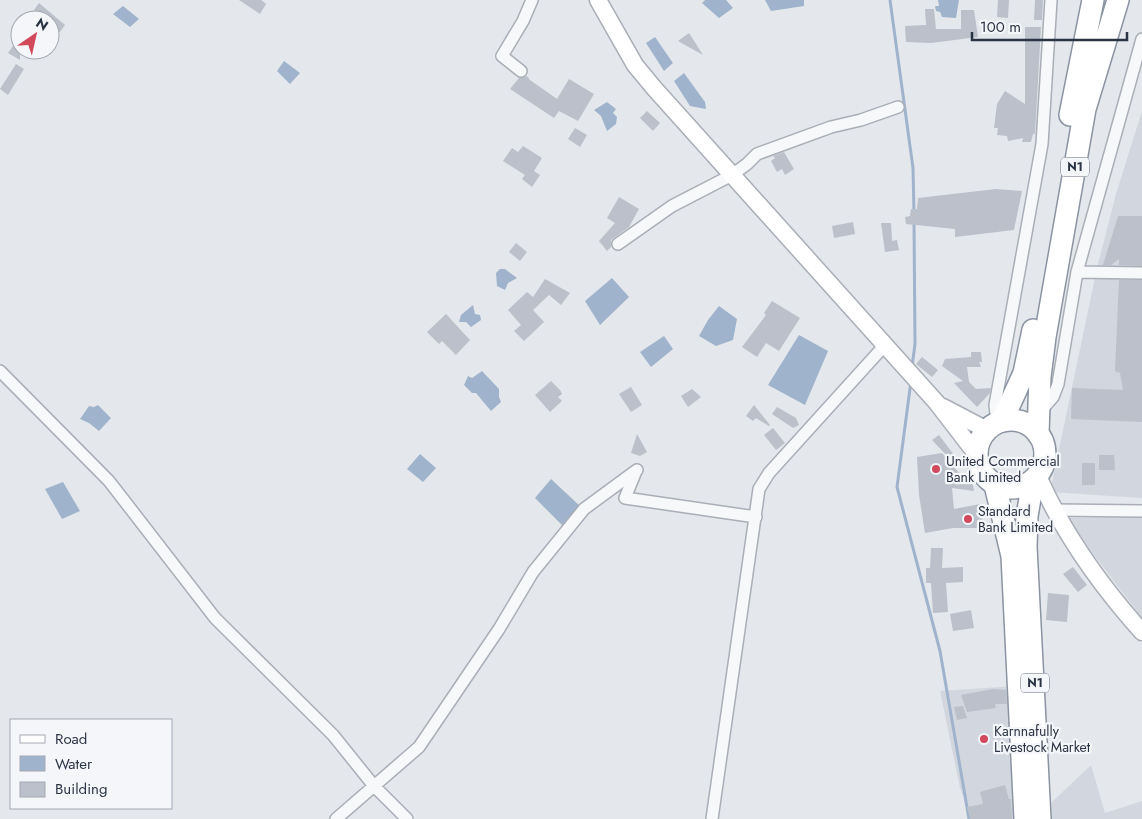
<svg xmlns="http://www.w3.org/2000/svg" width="1142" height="819" viewBox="0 0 1142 819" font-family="Jost,sans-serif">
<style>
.built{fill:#d2d6de}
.water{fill:#9fb4cc}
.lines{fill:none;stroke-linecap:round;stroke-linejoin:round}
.stream{stroke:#9fb4cc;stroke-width:3}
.building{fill:#bbc0ca}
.street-casing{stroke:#a9aeb7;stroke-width:14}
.secondary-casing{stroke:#a9aeb7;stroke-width:19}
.highway-casing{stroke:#8b94a3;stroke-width:24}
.street{stroke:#f7f8fa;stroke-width:11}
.secondary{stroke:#fff;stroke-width:16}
.highway{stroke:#fff;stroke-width:21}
.poi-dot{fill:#d1495b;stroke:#f4f6f9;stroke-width:2}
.labels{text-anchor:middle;stroke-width:4.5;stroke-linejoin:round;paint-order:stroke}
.shield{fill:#f4f6f9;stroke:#676e7b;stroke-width:1}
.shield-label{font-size:12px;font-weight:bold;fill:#2b3445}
.poi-label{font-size:14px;fill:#2b3445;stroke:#f4f6f9;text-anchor:start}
</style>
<rect width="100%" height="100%" fill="#e4e7ec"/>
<!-- built -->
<path class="built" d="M1142 111V268H1097L1116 194Z
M1096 273H1142V498L1050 492Z
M1142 517V618L1066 518Z
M1016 686 1022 819H973L960 788 940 691Z
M1091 765 1105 813 1142 801V819H1051L1052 802Z"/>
<!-- water -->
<path class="water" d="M705 0H726L733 8 719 18 702 3Z
M765 0H804V6L771 11Z
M938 0H959L956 18 942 17 940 12 936 11 935 6H939Z
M123 6 139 19 130 27 113 14Z
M655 37 673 63 664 71 646 43Z
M284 61 300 73 290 84 277 71Z
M684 73 705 102 706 109 690 106 674 81Z
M607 102 616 109 613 113 617 117 616 124 607 131 601 116 594 110Z
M500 269H505L517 278 508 283 505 290 497 286 496 273Z
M612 278 629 297 600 325 585 301Z
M473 305 475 314 480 315 481 320 471 327 466 322H459L461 315Z
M719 306 737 319 733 340 716 346 699 336 708 320Z
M799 335 828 351 805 405 768 385Z
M664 336 673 349 651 367 640 352Z
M482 371 499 389V397L501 402 491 411 476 393H472L464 385 468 376 472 378Z
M98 405 111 418 99 431 89 423 80 419 89 406 94 407Z
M420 454 436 468 423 482 407 469Z
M551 479 581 507 565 528 535 498Z
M63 482 80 511 62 519 45 489Z"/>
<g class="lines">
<!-- stream -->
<path class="stream" d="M890 0 913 168 914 213
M912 367 915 344 914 221
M911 381 897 487 940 651 969 819"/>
</g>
<!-- building -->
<path class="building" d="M239 0H261L266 4 260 14Z
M998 0H1009L1008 18 997 17Z
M1035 0H1043L1042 20H1034Z
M39 3 65 25 60 32 50 25V20H27Z
M925 9H934L936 29H961V10H974L978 37 931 43 906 42 905 26 926 25Z
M1025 27H1041L1035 134H1033L1031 142H1022L1023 138 1008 141 1007 136 997 135 998 128H994L997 104 1005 91 1025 104Z
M689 33 703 55 678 41Z
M20 36V60L8 53Z
M16 64 24 69 8 95 0 89Z
M527 76 530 80 557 99 569 79 594 94 578 121 559 111 554 118 510 89 519 78Z
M647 111 660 123 653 131 640 118Z
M575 128 587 135 580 147 568 139Z
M523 146 542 158 534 171 540 175 532 187 522 179 525 175 503 161 512 148 518 152Z
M784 152 794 169 785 175 782 169 777 172 771 161 775 158 773 156Z
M996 189 1022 191 1014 230 955 237V229L906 224 905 217 910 216 911 209H917L918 198Z
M619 197 639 209 629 227 611 240V247L607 251 599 241 615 223 607 218Z
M1118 216H1142V266L1119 265V259L1111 265H1103Z
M853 222 855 234 834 238 832 226Z
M881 223H891L892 241 897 240 899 250 885 252Z
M516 243 527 252 520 261 509 252Z
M545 279 570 293 561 305 549 295 533 310 544 322 524 341 514 331 521 325 508 310 527 292 533 297Z
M1119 280H1142V422L1071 419 1072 388 1123 390 1120 373 1115 371Z
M772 301 800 318 779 351 766 343 757 357 742 347 766 315 764 313Z
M446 314 470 340 456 355 442 341 439 344 427 332Z
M971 352H981L982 362H979L981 367H967L969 382 976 389 991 388 990 393 977 407 954 383 963 381 942 366 945 359 971 357Z
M922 357 938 370 932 377 916 364Z
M551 381 560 390 562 394 558 397 562 401 550 412 535 395Z
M631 387 642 405 631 412 619 394Z
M692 389 701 397 688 407 681 396Z
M754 405 770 425 769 426 756 418 753 421 746 416Z
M777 407 796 418 799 425 793 428 772 414Z
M773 428 785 443 776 450 764 435Z
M637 434 647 452 640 456 631 453Z
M939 435 954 455 950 459 932 440Z
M942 453 966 481 972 480 974 491 952 488 954 509 980 504 984 528H953L925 533 919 495 917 457Z
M1099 455H1114L1115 470H1099Z
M1082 463H1095V485H1082Z
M931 548H943L942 568 963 567V582L946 583 948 612 933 613 931 583H926V568H930Z
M1073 567 1087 585 1078 592 1063 574Z
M1048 593 1069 595 1067 622 1046 620Z
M971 610 974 628 953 631 950 614Z
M993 689 1006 690 1007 704H995L996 708 967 712 961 695Z
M963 706 967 718 957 720 954 707Z
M1005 785 1009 799H1011L1012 819H970L967 807 983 804 980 792Z"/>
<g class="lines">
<!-- street casing -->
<g class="street-casing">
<path id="street" d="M521 71 502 56 523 21 532 0
M618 244 672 206 732 175 747 164 757 154 831 127 861 120 898 107
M1077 272 1142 273
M0 371 109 481 215 618 333 735 374 786 407 819
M1041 411 1053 397 1058 384 1077 272 1142 39
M997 423 995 405 1042 144 1051 0
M636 471 625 498 756 517
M1054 510 1142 511
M336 819 419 747 499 629 533 572 584 509 637 470
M712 819 759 489 769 473 885 345"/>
</g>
<!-- secondary casing -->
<g class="secondary-casing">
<path id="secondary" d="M598 0 635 65 654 88 937 403 977 455
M943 407 987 430
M1038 476C1063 533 1101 586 1142 632"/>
</g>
<!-- highway casing -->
<g class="highway-casing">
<path id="highway" d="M1070 115 1093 0
M977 454a34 34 0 1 1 68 0a34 34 0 1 1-68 0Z
M1002 421 1024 373 1033 330
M1038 434 1040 377 1045 337 1085 109 1118 0
M1033 481 1027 516 1026 547 1040 819
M995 485 1012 556 1025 819"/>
</g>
<!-- street -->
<use href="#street" class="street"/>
<!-- secondary -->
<use href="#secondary" class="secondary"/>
<!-- highway -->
<use href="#highway" class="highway"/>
</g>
<!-- markers -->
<g class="poi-dot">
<circle cx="936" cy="469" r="5"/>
<circle cx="968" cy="519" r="5"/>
<circle cx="984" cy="739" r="5"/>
</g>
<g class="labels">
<!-- shield labels -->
<g class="shield">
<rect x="1061" y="157.5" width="28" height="19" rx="4"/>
<rect x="1021" y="673.5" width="28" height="19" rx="4"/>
</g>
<g class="shield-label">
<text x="1075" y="171">N1</text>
<text x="1035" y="687">N1</text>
</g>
<!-- poi labels -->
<g class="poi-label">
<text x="946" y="466">United Commercial<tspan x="946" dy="16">Bank Limited</tspan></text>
<text x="978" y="516">Standard<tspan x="978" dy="16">Bank Limited</tspan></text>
<text x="994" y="736">Karnnafully<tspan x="994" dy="16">Livestock Market</tspan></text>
</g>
</g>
<!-- legend -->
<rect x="10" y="719" width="162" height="90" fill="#f4f6f9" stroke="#a4a8b1"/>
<rect x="20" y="735" width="25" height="8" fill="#ffffff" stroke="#a4a8b1"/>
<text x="55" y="744" font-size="15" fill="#2b3445">Road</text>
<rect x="20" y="756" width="25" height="15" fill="#9fb4cc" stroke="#a4a8b1"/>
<text x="55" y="769" font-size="15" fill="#2b3445">Water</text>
<rect x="20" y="782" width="25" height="15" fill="#bbc0ca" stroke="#a4a8b1"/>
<text x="55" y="794" font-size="15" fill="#2b3445">Building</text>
<!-- north arrow -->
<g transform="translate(35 35) rotate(34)"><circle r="24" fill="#f4f6f9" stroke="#a4a8b1"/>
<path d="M0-4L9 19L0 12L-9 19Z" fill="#d1495b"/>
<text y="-8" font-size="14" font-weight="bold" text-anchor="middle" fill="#2b3445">N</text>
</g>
<!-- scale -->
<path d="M972 32v8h155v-8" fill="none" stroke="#2b3445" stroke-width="2.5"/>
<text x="980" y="32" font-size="15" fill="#2b3445" stroke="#f4f6f9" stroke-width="4" paint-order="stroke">100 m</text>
</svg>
